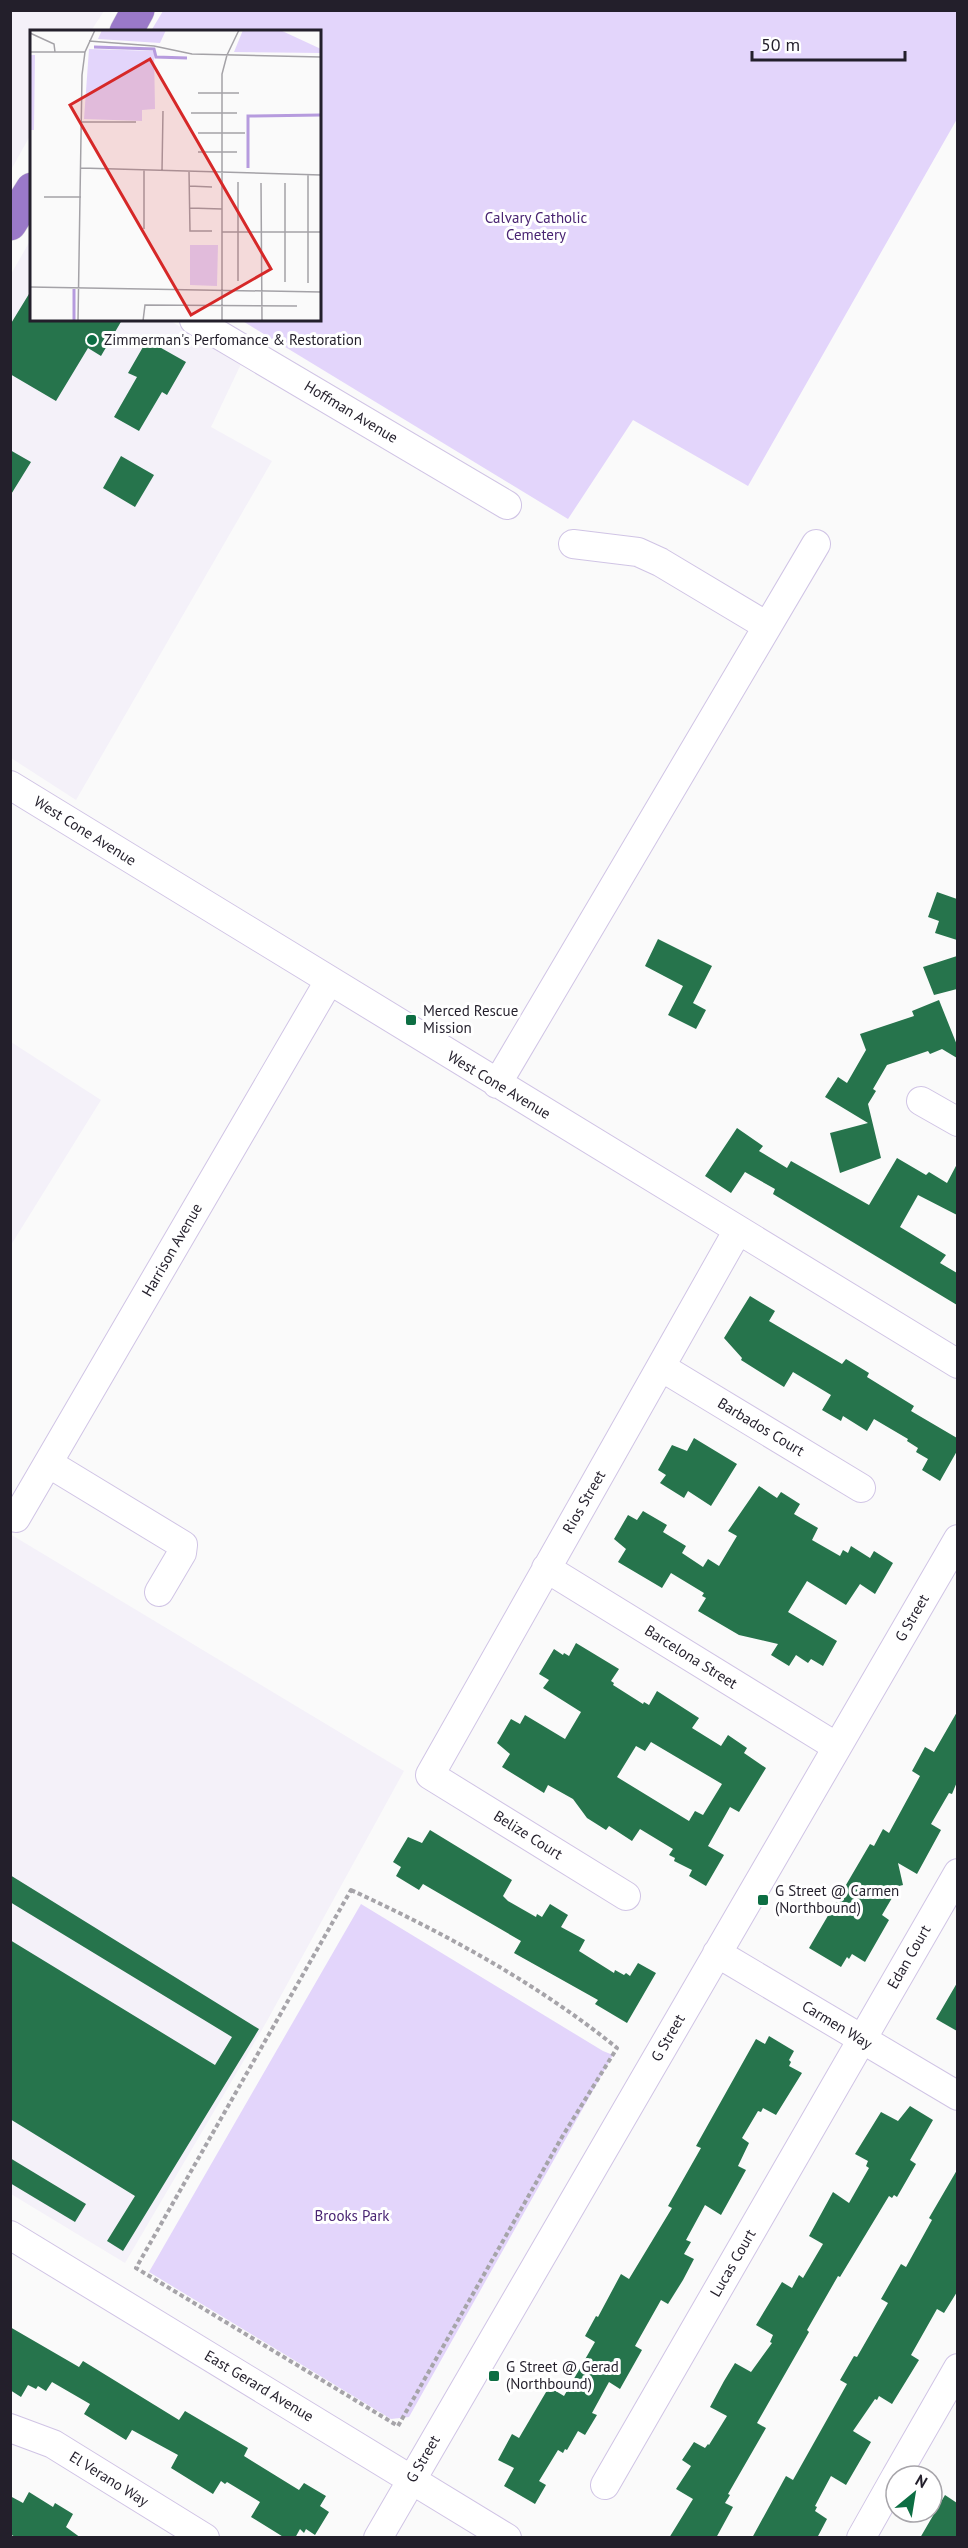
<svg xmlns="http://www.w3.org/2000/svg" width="968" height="2548" viewBox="0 0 968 2548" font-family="'PT Sans',sans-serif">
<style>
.built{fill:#f4f1f9}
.green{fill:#e3d5fb}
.building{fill:#26744c;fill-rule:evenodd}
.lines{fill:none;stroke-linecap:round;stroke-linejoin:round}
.minor-casing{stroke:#d0c4e5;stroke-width:30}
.highway-casing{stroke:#d7d7d9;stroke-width:34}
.path{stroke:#a6a4a9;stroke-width:4;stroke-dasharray:4.5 3;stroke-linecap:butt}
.minor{stroke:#fff;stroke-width:28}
.highway{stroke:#9a79c8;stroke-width:33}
.poi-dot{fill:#0d6e43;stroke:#fff;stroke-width:2}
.labels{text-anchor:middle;stroke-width:6;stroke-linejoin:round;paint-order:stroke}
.park-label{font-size:15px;fill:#492472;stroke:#fff}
.poi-label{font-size:15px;fill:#231f2b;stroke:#fff;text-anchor:start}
.street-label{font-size:15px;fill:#231f2b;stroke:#fff}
.inset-river{fill:none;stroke:#b69bde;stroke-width:3}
.inset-road{fill:none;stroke:#a4a2a7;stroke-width:1.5}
.view{fill:#d62828;fill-opacity:0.15;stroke:#d62828;stroke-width:3}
.inset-edge{fill:none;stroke:#231f2b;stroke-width:3}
</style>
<rect width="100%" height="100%" fill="#fafafa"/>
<!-- built -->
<path class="built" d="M11 10 104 11 91 31 32 32 31 134 11 170Z
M31 239 32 320H169L241 364 211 427 272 461 76 800 11 758 10 276Z
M11 1042 101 1100 11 1245Z
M10 1534 404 1771 267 2021 125 2263 11 2194Z"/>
<!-- green -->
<path class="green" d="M163 11H957V119L748 486 633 420 568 519 241 320H320V32L151 31Z
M361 1904 603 2051 613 2055 409 2417 391 2419 149 2272Z"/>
<!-- building -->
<path class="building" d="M32 289V320H122L101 356 88 348 56 401 10 374V325Z
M147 340 186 362 167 395 162 392 139 431 114 417 137 377 128 373Z
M10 450 31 462 10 496Z
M121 456 154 475 135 507 103 488Z
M937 892 957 899V940L935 933 939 921 928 917Z
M658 939 712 966 693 1003 706 1010 696 1029 668 1015 683 986 645 966Z
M957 956V989L934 995 923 967Z
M939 1000 957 1045V1058L942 1049 930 1054 928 1051 887 1065 873 1089 876 1091 868 1104 881 1158 840 1173 830 1133 868 1123 825 1097 838 1077 847 1083 866 1050 860 1034 914 1016 912 1011Z
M737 1128 763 1146 759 1151 787 1168 791 1161 869 1205 897 1158 926 1175 929 1172 947 1183 957 1164V1215L918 1195 900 1227 946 1255 940 1263 957 1273V1305L773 1194 775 1189 745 1172 731 1193 705 1176Z
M750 1296 775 1311 769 1321 842 1364 846 1359 869 1373 867 1377 914 1406 911 1411 957 1438V1451L940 1481 922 1470 928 1459 916 1452 918 1448 907 1441 908 1439 874 1419 867 1431 843 1416 841 1421 822 1410 831 1395 793 1372 784 1387 741 1360 742 1358 724 1338Z
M694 1438 737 1464 711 1506 688 1491 684 1498 660 1483 666 1475 658 1470 672 1445 687 1451Z
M759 1486 777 1498 781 1492 800 1504 794 1514 818 1528 812 1540 840 1556 843 1550 848 1553 851 1546 870 1558 874 1551 893 1563 875 1594 860 1584 846 1605 807 1581 788 1612 837 1641 823 1666 811 1659 808 1663 796 1655 789 1666 771 1655 778 1644 739 1635 698 1611 706 1598 702 1596 704 1593 671 1573 662 1588 618 1562 626 1549 614 1539 628 1515 637 1520 643 1511 667 1525 663 1532 686 1546 682 1553 703 1567 708 1559 719 1566 737 1536 728 1531Z
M576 1643 619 1669 611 1681 614 1683 613 1685 643 1704 644 1702 649 1705 657 1691 699 1718 692 1728 721 1746 728 1735 747 1748 744 1753 766 1768 739 1812 730 1807 708 1846 724 1855 706 1886 689 1876 692 1870 674 1861 675 1858 669 1855 673 1849 640 1829 632 1841 609 1826 606 1830 587 1818 573 1799 548 1785 544 1793 502 1767 510 1754 497 1743 511 1719 520 1724 525 1715 565 1739 581 1712 543 1688 549 1680 539 1674 554 1649 563 1655 564 1653 569 1656ZM651 1742 722 1784 703 1815 695 1811 689 1821 617 1777 636 1746 645 1751Z
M957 1712V1782L952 1794 949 1793 931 1824 941 1830 917 1874 898 1863 903 1885 899 1886 882 1915 889 1920 865 1962 852 1954 849 1959 847 1957 841 1967 809 1948 870 1844 874 1846 883 1829 889 1833 920 1776 912 1771 925 1747 934 1752Z
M430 1830 512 1880 503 1896 508 1901 536 1917 537 1914 542 1917 550 1904 568 1915 561 1927 585 1940 579 1951 614 1973 615 1970 624 1975 626 1973 630 1976 638 1963 656 1973 627 2023 595 2004 598 2000 514 1953 521 1941 423 1884 419 1890 396 1876 401 1867 393 1862 408 1837 422 1843Z
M10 1875 259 2029 123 2251 107 2241 135 2196 10 2119V1940L215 2065 232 2037 10 1902Z
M957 1983V2031L936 2019Z
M769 2036 794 2051 789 2060 791 2062 789 2066 802 2073 776 2115 763 2108 761 2112 758 2111 742 2138 749 2143 738 2166 746 2170 721 2215 705 2205 686 2240 691 2242 684 2254 694 2259 683 2280 668 2304 661 2300 635 2346 642 2350 620 2389 609 2382 592 2413 597 2415 585 2435 578 2431 567 2450 565 2449 563 2453 558 2450 539 2481 546 2485 535 2504 504 2486 514 2468 498 2460 512 2434 519 2438 549 2387 564 2396 595 2342 585 2336 596 2316 598 2317 621 2274 629 2279 672 2208 668 2206 701 2148 696 2146 756 2039 765 2044Z
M910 2106 933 2120 910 2160 916 2164 897 2197 894 2195 892 2198 889 2196 840 2277 838 2276 807 2330 809 2332 757 2423 766 2428 728 2494 730 2495 725 2503 733 2507 716 2538H669L693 2499 676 2489 691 2466 682 2460 694 2442 705 2448 708 2444 709 2445 727 2416 710 2407 724 2381 735 2363 751 2372 772 2343 770 2342 773 2335 756 2325 782 2282 792 2288 799 2275 803 2278 823 2244 809 2236 833 2192 849 2203 869 2168 866 2166 868 2161 855 2154 881 2112 898 2121Z
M10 2158 86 2204 75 2222 10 2183Z
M957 2170V2292L944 2313 937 2309 911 2355 919 2360 892 2404 879 2396 877 2400 875 2399 853 2431 871 2442 846 2485 831 2476 815 2506 817 2507 815 2511 827 2519 817 2538H752L786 2476 793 2480 847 2384 840 2380 854 2356 857 2357 888 2303 881 2299 901 2264 906 2267 932 2220 929 2218Z
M10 2327 79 2367 83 2361 179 2420 185 2411 248 2448 244 2456 299 2490 304 2483 326 2496 320 2506 329 2512 315 2535 306 2529 304 2533 300 2529 295 2538H285L251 2517 260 2502 227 2482 225 2484 221 2481 213 2494 171 2468 178 2455 132 2430 126 2440 84 2414 90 2404 52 2382 46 2391 38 2386 36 2389 28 2385 21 2397 10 2390Z
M29 2492 53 2507 55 2503 73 2514 66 2527 81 2538H17L10 2534V2496L23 2503Z
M945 2495 957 2503V2538H920Z"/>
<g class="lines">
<!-- minor casing -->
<g class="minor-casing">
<path id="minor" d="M194 320 507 505
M573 544 638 552 660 562 767 626
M10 785 958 1364
M497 1084 816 544
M921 1101 958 1122
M661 1367 861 1488
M48 1463 183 1545 182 1553 159 1592
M16 1518 329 981
M546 1568 837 1747
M626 1896 430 1775 738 1230
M717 1953 958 2096
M10 2235 507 2538
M10 2428 53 2444 205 2538
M896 2476 958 2368
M605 2485 958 1873
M378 2538 958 1539
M861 2538 896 2476"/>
</g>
<!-- highway casing -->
<g class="highway-casing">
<path id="highway" d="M126 32 138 10
M10 224 32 189"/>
</g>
<!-- path -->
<path class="path" d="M351 1890C444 1933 537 1983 617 2048L562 2137 398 2426 136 2268Z"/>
<!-- minor -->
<use href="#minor" class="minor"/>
<!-- highway -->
<use href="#highway" class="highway"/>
</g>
<!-- markers -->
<g class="poi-dot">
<circle cx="92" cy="340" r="6"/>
<rect x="405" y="1014" width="12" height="12" rx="3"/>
<rect x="757" y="1894" width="12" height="12" rx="3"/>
<rect x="488" y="2370" width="12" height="12" rx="3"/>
</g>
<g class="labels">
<!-- park labels -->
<g class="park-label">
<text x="536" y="223">Calvary Catholic<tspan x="536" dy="17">Cemetery</tspan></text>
<text x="352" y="2221">Brooks Park</text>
</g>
<!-- poi labels -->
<g class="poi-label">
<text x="104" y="345">Zimmerman's Perfomance &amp; Restoration</text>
<text x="423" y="1016">Merced Rescue<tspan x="423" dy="17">Mission</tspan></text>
<text x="775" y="1896">G Street @ Carmen<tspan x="775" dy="17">(Northbound)</tspan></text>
<text x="506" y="2372">G Street @ Gerad<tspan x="506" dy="17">(Northbound)</tspan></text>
</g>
<!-- street labels -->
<g class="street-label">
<text transform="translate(351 412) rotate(31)" y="5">Hoffman Avenue</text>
<text transform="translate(85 831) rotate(32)" y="5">West Cone Avenue</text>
<text transform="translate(499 1085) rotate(31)" y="5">West Cone Avenue</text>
<text transform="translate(172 1250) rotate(-60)" y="5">Harrison Avenue</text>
<text transform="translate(761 1427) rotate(31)" y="5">Barbados Court</text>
<text transform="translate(584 1502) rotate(-60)" y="5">Rios Street</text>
<text transform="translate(912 1618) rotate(-60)" y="5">G Street</text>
<text transform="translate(691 1657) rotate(32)" y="5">Barcelona Street</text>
<text transform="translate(528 1835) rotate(32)" y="5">Belize Court</text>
<text transform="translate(909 1957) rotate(-60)" y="5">Edan Court</text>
<text transform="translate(837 2025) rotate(31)" y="5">Carmen Way</text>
<text transform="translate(668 2038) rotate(-60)" y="5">G Street</text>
<text transform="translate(733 2263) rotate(-60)" y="5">Lucas Court</text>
<text transform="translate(259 2386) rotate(31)" y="5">East Gerard Avenue</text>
<text transform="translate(423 2459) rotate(-60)" y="5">G Street</text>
<text transform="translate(109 2479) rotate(32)" y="5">El Verano Way</text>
</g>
</g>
<!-- overview -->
<g transform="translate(30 30)">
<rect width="291" height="291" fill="#fafafa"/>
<path d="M72 0H136L130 13 68 9ZM213 0H250L291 19V23L204 22ZM59 19 124 21 125 79 112 80V91L54 89ZM0 25H5L4 100H0ZM160 215H188L187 256 160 255Z" fill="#e3d5fb"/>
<path class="inset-river" d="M64 17 124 19 126 27 157 28M218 138V86L291 85M44 291V259"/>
<path class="inset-road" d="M0 3 24 14 25 22M59 11 124 16 162 24 291 27M0 22H55M197 25 209 0M168 63H209M161 83H207M52 92H106M168 103H215M168 122H207M51 138 291 145M132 141 133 81M159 141 160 201H182M278 145V253M208 152V251M231 153 232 291M255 153V252M159 156 182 157M14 167H51M160 178 192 179M114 199V140M192 202H291M0 257 291 262M48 291 52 45 55 22 65 0M113 291 115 275 267 276M192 291V44L197 25"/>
<path class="view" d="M120 29 241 239 161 285 40 75Z"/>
<rect width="291" height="291" class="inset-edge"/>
</g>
<!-- border -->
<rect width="968" height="2548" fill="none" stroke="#231f2b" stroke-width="24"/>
<!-- north arrow -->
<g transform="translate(914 2494) rotate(30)"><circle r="28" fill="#ffffff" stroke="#a7a5aa" stroke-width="1.5"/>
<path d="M0-4.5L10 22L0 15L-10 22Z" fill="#0d6e43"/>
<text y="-9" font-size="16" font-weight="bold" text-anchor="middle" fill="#231f2b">N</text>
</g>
<!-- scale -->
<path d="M752 51v9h153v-9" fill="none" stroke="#231f2b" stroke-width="3"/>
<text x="761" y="51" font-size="18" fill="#231f2b" stroke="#ffffff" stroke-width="4.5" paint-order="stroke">50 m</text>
</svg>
